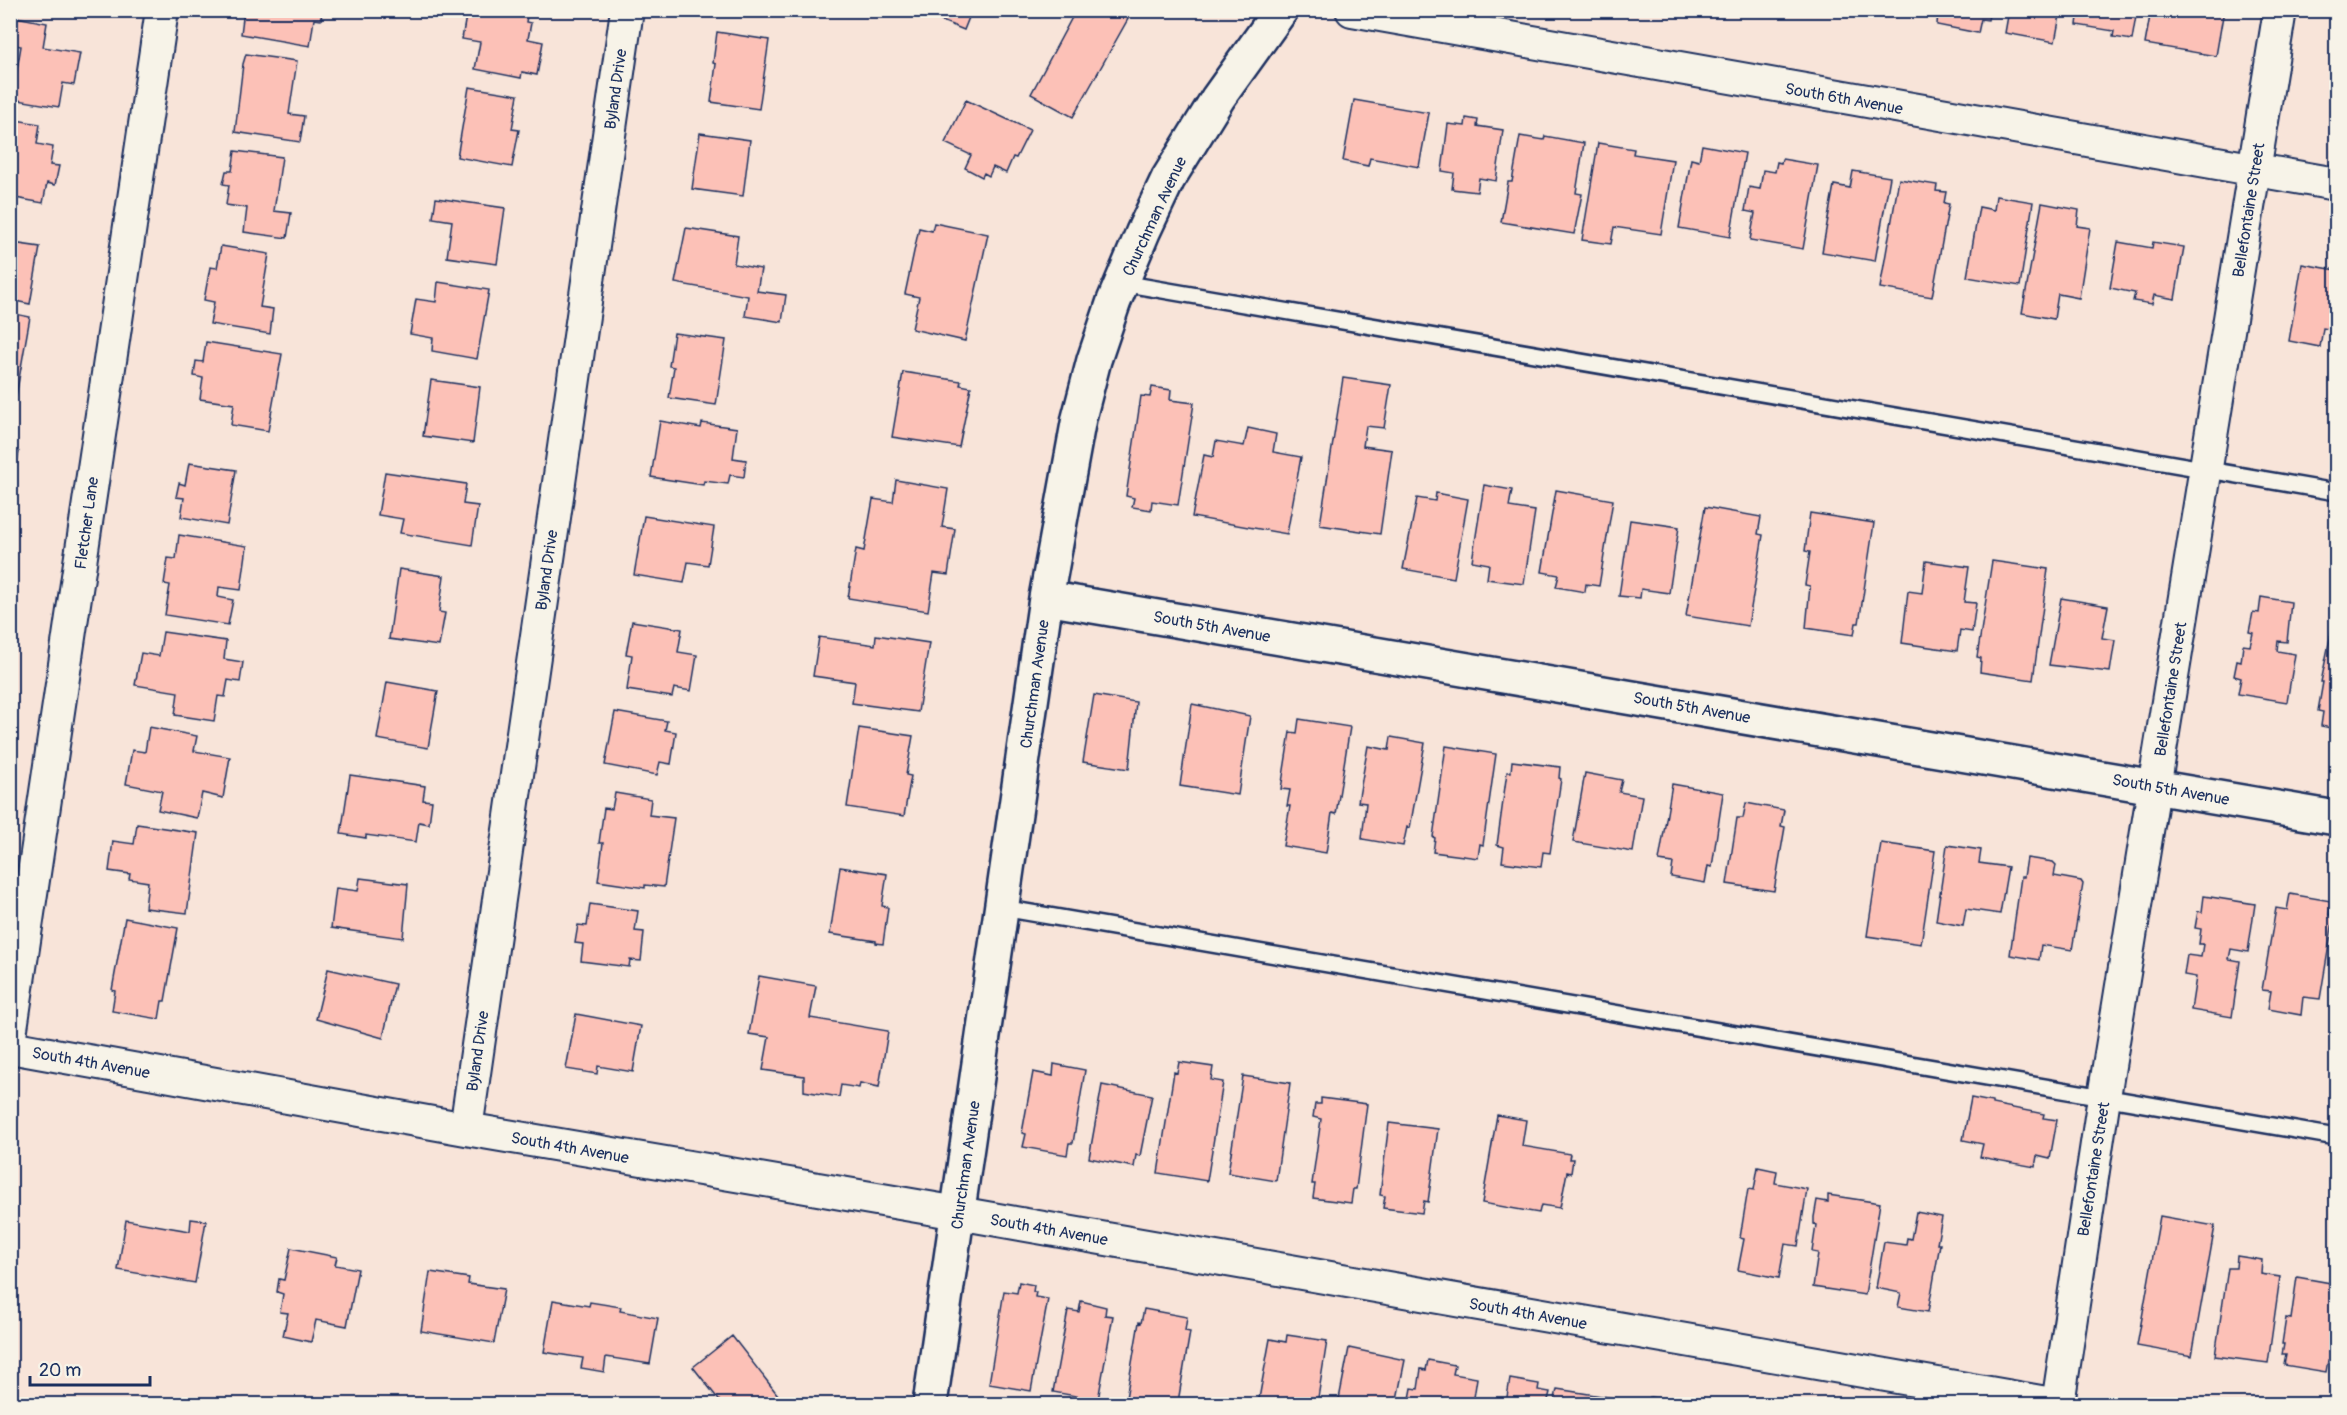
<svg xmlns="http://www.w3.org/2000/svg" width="2347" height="1415" viewBox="0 0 2347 1415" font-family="Pangolin,sans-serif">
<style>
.building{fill:#fcc1b7;stroke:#1b2f5e;stroke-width:1.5}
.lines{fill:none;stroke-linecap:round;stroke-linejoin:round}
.service-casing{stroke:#1b2f5e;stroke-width:20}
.minor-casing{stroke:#1b2f5e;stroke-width:36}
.tertiary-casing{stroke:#1b2f5e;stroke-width:38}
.service{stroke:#f7f3e8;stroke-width:15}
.minor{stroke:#f7f3e8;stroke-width:32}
.tertiary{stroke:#f7f3e8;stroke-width:33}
.labels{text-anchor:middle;stroke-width:4.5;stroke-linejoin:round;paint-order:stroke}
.street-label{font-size:16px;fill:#1b2f5e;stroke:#f7f3e8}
</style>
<rect width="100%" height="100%" fill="#f8e4d9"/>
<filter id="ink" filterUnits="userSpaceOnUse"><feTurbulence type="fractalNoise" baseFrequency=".0167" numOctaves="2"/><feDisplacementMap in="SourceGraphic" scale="12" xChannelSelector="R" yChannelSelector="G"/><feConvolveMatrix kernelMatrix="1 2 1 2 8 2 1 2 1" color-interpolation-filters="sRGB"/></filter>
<g filter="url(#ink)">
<!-- building -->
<path class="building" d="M244 10 256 12V10H322L321 20 314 19 310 46 241 34Z
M467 10H528L526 22 531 23 528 39 543 42 537 75 522 72 521 78 475 69 480 42 462 39Z
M926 10H972L964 30 925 14Z
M1076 10H1133L1073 117 1031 94Z
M1870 10H1899L1897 17Z
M1938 10H1990L1988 20 1981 19 1978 33 1937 25Z
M2009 10H2061L2055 42 2005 33Z
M2079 10H2137L2132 40 2113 37 2114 31 2077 25Z
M2151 10H2224L2216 56 2145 44Z
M11 16 47 23 43 47 80 53 74 85 63 83 59 107 12 99 21 46 10 44Z
M717 32 769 40 759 109 711 102 716 64 713 63Z
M246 54 297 61 289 114 304 116 300 142 235 132 243 64Z
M469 87 518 95 512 129 519 130 512 167 457 157Z
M966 100 1030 130 1016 158 1013 157 1006 173 993 167 989 176 984 173 982 177 965 168 971 155 945 143Z
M1354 100 1429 113 1419 167 1370 158 1368 166 1343 161Z
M1466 118 1478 120 1477 126 1503 130 1496 181 1479 178 1477 192 1452 189 1454 173 1442 171 1448 124 1465 126Z
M10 119 40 124 37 144 53 147 50 165 59 166 55 185 47 183 43 203 10 197Z
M700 133 750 140 743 196 692 189Z
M1520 136 1544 140 1545 136 1584 143 1576 193 1582 194 1574 234 1501 222 1508 182H1512Z
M1598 143 1634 149 1633 154 1673 160 1661 234 1614 227 1611 244 1582 240Z
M1702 145 1745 153 1730 237 1679 228 1691 159 1699 161Z
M235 151 282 157 274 211 291 213 287 238 244 232 247 208 226 205 229 185 223 184 226 171H232Z
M1782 159 1818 165 1803 249 1750 240 1755 213 1745 211 1749 187 1760 189 1763 170 1775 172 1777 162 1781 163Z
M1853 171 1890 177 1875 261 1822 252 1834 185 1850 188Z
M1899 179 1937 185 1936 191 1946 192 1944 203 1949 204 1932 297 1880 288Z
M1996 196 2033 202 2020 286 1967 277 1979 207 1994 210Z
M436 198 505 208 497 264 447 257 452 221 433 218Z
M2042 203 2079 210 2077 226 2090 228 2079 298 2058 294 2054 319 2022 313Z
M10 219 17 220 13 243 40 247 30 304 10 300Z
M934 223 988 234 965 341 912 329 919 297 905 294 919 228 932 231Z
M686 228 738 236 734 264 761 269 757 291 786 295 782 322 745 316 748 296 675 283Z
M2118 242 2152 248 2153 242 2184 247 2175 299 2154 295 2152 304 2133 301 2135 293 2110 288Z
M221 246 269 254 260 307 273 309 270 334 210 324 214 302 204 300 210 267 217 268Z
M2302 264 2336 270V330L2323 328 2320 347 2289 341Z
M438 282 489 290 477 359 432 351 433 338 410 334 416 299 436 302Z
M10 313 30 317 16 396 10 395Z
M674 333 726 340 716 405 669 398 674 367 669 366Z
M206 342 282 354 268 431 231 425 234 404 200 399 203 378 194 376 196 361 203 362Z
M903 372 961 381 960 385 971 387 959 447 892 437Z
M1343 378 1391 385 1384 428 1366 426 1363 446 1392 450 1380 534 1320 525Z
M431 380 480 387 473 443 423 436Z
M1152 387 1171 390 1170 400 1194 403 1178 505 1152 501 1151 510 1132 507 1134 498 1126 496 1141 396 1150 397Z
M660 421 701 428 702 423 737 428 733 458 746 460 744 477 730 475 728 484 704 481 703 485 651 477Z
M1248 428 1276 434 1273 452 1301 457 1287 534 1192 517 1204 455 1213 457 1216 441 1244 446Z
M10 451 19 452 13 483H10Z
M189 463 236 470 227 525 181 517 184 498 176 497 179 483 185 485Z
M385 472 466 484 463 504 478 506 472 545 400 533 403 519 378 515Z
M896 480 948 489 942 527 955 529 948 575 934 573 928 611 848 598 856 549 864 551 873 499 893 502Z
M1484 485 1512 490 1509 507 1535 511 1524 584 1487 579 1489 564 1472 561Z
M1556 490 1613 500 1599 586 1586 584 1585 592 1556 587 1559 575 1542 572Z
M1436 493 1468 499 1454 578 1403 569 1417 498 1435 501Z
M1705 507 1761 517 1758 534 1763 535 1748 626 1686 616Z
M1810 513 1874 523 1859 623H1856L1854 635 1806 628 1810 586 1805 585 1810 552 1805 551Z
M644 516 714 527 708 565 688 562 684 583 634 575Z
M1630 520 1679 527 1669 593 1641 589 1640 598 1619 596Z
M179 535 247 546 241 590 219 587 218 597 233 600 228 625 165 615 170 585 164 584 168 558 176 559Z
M1926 561 1969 567 1964 602 1976 603 1972 632 1960 630 1957 651 1902 643 1908 591 1922 593Z
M1992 561 2048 569 2033 680 1980 672 1981 658 1977 657Z
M399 569 444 576 439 612 445 613 439 646 389 639Z
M2261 597 2291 602 2287 642 2278 641 2277 651 2295 654 2287 702 2238 694 2241 678 2234 676 2237 661 2241 662 2243 645 2250 646 2253 633 2249 632 2253 612 2259 613Z
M2061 598 2108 606 2102 638 2115 640 2110 672 2049 665Z
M2336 609V729L2321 726 2323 712 2318 711 2323 682H2321Z
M632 621 682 629 678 652 697 655 691 691 674 688 672 697 627 690 632 655 626 654Z
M163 632 226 641 224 659 243 662 240 682 228 680 225 697 218 696 214 721 175 715 178 692 135 685 141 653 159 656Z
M876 635 929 643 918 712 852 703 855 682 813 676 819 637 875 645Z
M387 682 438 691 428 748 377 739Z
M1094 695 1136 702 1129 769 1083 762Z
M1192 704 1250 716 1238 795 1180 786Z
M615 712 667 721 665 730 676 732 671 764 660 762 657 775 605 765Z
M1299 719 1350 727 1336 814 1332 813 1326 853 1283 846 1290 806H1287L1290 790 1281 789 1290 732 1297 733Z
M149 727 197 736 194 751 230 757 223 798 202 793 197 818 158 810 162 791 126 784 132 750 145 752Z
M859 728 913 736 906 775 911 776 904 816 847 807Z
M1391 737 1425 743 1410 828 1407 827 1403 846 1362 839 1366 803 1358 802 1368 746 1389 750Z
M1446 746 1496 754 1483 845 1480 844 1478 858 1433 852 1435 838 1433 837Z
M1512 761 1560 767 1559 778 1561 779 1550 853 1543 852 1541 867 1502 862 1504 847 1497 845 1507 772H1511Z
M1585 773 1622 780 1619 792 1642 796 1633 852 1573 842Z
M350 775 425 786 423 800 432 801 429 824 419 822 416 842 366 835V838L341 834Z
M1672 784 1723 793 1712 867 1708 866 1705 883 1671 877 1673 863 1659 861Z
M615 793 651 799 649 815 674 818 664 887 645 885V888L598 881 603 843H599L604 808 612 809Z
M1746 803 1784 810 1781 826 1785 827 1774 891 1727 884 1737 818H1743Z
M137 824 198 833 187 913 145 908 148 882 129 879 130 874 109 871 113 841 134 844Z
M1881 843 1935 851 1921 944 1867 936Z
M1947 845 1981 850 1979 863 2008 867 2000 914 1966 909 1963 926 1936 921Z
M2027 858 2053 862 2056 865 2054 876 2081 881 2083 884 2072 950 2041 945 2039 960 2010 955 2021 877H2024Z
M840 867 887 874 882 906 888 907 883 944 876 943V941L830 934Z
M360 878 408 884 403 938 331 928 336 888 358 891Z
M2290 894 2331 901 2329 915H2334L2320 999 2303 997 2301 1015 2268 1009 2271 991 2262 990 2276 908 2287 910Z
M2204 896 2255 904 2248 952 2231 949 2229 959 2240 961 2232 1017 2191 1010 2196 977 2184 975 2187 955 2201 957 2203 944H2199L2201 929 2195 928 2198 911 2202 912Z
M590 904 638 911 635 931 644 932 641 961 630 960 629 967 581 961 583 944 575 943 578 925 587 926Z
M125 918 178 928 165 1001H162L159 1019 112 1011 115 991 112 990Z
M328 969 395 984 383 1038 316 1019Z
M759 976 816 986 810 1018 888 1031 879 1087 860 1083 859 1088 841 1085 839 1097 804 1091V1076L763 1070 769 1037 749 1034Z
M576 1014 641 1026 633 1072 598 1066 597 1074 566 1069Z
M1179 1062 1213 1067 1211 1080 1223 1082 1207 1181 1158 1173 1174 1072 1177 1073Z
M1054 1064 1085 1070 1073 1143H1069L1067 1155 1023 1147 1026 1134 1022 1133 1033 1072 1053 1076Z
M1243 1076 1290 1083 1276 1181 1228 1173Z
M1102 1085 1152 1095 1140 1156 1136 1155 1134 1167 1089 1158Z
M1321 1098 1367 1104 1356 1189H1353L1351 1203 1313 1198 1315 1184H1312L1321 1119 1313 1117 1315 1104H1321Z
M1971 1098 1992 1102V1104L2044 1114 2043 1118 2057 1120 2050 1159 2037 1156 2035 1167 1980 1157 1983 1144 1963 1140Z
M1497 1115 1526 1120 1522 1146 1570 1154 1569 1159H1573L1571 1173 1567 1172 1560 1208 1541 1205 1539 1213 1482 1203Z
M1389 1123 1438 1129 1428 1202 1424 1201 1422 1213 1383 1208 1385 1196 1380 1195Z
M1758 1167 1777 1171 1775 1183 1807 1189 1798 1246 1785 1244 1779 1278 1738 1270 1744 1239 1740 1238 1748 1189 1754 1190Z
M1828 1195 1880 1203 1865 1295 1813 1287 1818 1253 1812 1252 1816 1225 1814 1224V1217L1817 1200 1828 1202Z
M1916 1212 1942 1217 1937 1244H1940L1928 1312 1898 1307 1901 1293 1876 1288 1884 1242 1906 1245 1907 1238 1911 1239Z
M2160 1216 2215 1226 2192 1356 2137 1346Z
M191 1219 206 1221 195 1283 118 1270 126 1220 190 1231Z
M291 1248 337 1257 335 1265 358 1269 347 1326 316 1320 311 1342 283 1336 288 1313 280 1312 283 1294 277 1292 279 1279 284 1280Z
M2237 1256 2262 1260 2261 1274 2280 1277 2268 1363 2215 1356 2228 1268H2236Z
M430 1272 469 1278 468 1284 504 1289 494 1343 421 1331Z
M2297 1277 2336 1284V1340L2333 1362 2328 1361 2326 1372 2284 1365 2286 1355H2282L2284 1344H2282L2286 1318 2291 1319Z
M1019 1282 1034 1285 1033 1292H1036L1035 1297 1048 1299 1031 1391 989 1384 1004 1291 1017 1293Z
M553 1300 589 1306 590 1302 621 1307 620 1311 658 1318 650 1364 606 1357 604 1372 581 1368 583 1358 544 1352Z
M1081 1301 1106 1307 1105 1315 1113 1316 1098 1400 1053 1392 1068 1310 1079 1312Z
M1144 1309 1187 1317 1185 1331 1190 1332 1178 1402 1171 1400V1404H1125L1139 1322 1141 1323Z
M1287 1335 1327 1341 1317 1404H1258L1270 1339 1286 1342Z
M732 1336 781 1399 777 1403 778 1404H722L693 1367Z
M1349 1348 1405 1360 1396 1404H1338Z
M1428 1360 1455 1365 1453 1374 1477 1378 1473 1404H1409L1412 1388 1418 1389 1421 1369 1426 1370Z
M1510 1379 1539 1384 1538 1390 1550 1392 1547 1404H1499L1500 1402 1506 1403Z
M1557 1389 1620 1399V1404H1554Z
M1650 1397 1677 1401 1676 1404H1648Z"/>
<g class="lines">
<!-- service casing -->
<g class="service-casing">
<path id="service" d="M1122 283 2336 492
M1002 908 2336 1137"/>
</g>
<!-- minor casing -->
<g class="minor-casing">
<path id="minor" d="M1352 10 2336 184
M10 1035 162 10
M10 1047 466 1129 958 1213 2052 1404
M466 1129 627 10
M2058 1404 2104 1097 2280 10"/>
</g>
<!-- tertiary casing -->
<g class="tertiary-casing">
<path id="tertiary" d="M1046 598 2336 818
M930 1404 1046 598 1079 418 1094 360 1114 301 1143 232 1168 179 1218 98 1281 10"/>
</g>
<!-- service -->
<use href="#service" class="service"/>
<!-- minor -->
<use href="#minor" class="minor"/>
<!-- tertiary -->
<use href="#tertiary" class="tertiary"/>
</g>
</g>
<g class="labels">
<!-- street labels -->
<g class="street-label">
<text transform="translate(615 89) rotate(-82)" y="6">Byland Drive</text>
<text transform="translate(1844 98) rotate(10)" y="6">South 6th Avenue</text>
<text transform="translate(2248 210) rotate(-81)" y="6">Bellefontaine Street</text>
<text transform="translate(1154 216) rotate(-65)" y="6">Churchman Avenue</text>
<text transform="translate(86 523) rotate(-82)" y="6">Fletcher Lane</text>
<text transform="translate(546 570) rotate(-82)" y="6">Byland Drive</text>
<text transform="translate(1212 626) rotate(10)" y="6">South 5th Avenue</text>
<text transform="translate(1034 684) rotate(-82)" y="6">Churchman Avenue</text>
<text transform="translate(2170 689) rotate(-81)" y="6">Bellefontaine Street</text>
<text transform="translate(1692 707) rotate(10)" y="6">South 5th Avenue</text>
<text transform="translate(2171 789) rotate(10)" y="6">South 5th Avenue</text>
<text transform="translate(477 1051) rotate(-82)" y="6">Byland Drive</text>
<text transform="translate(91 1062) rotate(10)" y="6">South 4th Avenue</text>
<text transform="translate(570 1147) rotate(10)" y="6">South 4th Avenue</text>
<text transform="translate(965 1165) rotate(-82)" y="6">Churchman Avenue</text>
<text transform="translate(2093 1169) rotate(-81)" y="6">Bellefontaine Street</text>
<text transform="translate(1049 1229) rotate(10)" y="6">South 4th Avenue</text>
<text transform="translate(1528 1313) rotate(10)" y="6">South 4th Avenue</text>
</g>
</g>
<!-- margin -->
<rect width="2347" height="1415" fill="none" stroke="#f7f3e8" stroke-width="36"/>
<rect x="18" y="18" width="2311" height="1379" fill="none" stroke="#1b2f5e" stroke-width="2" filter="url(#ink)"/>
<!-- scale -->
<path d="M30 1376v9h120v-9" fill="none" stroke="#1b2f5e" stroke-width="3"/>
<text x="39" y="1376" font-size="18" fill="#1b2f5e" stroke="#f7f3e8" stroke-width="4.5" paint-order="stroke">20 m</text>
</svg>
